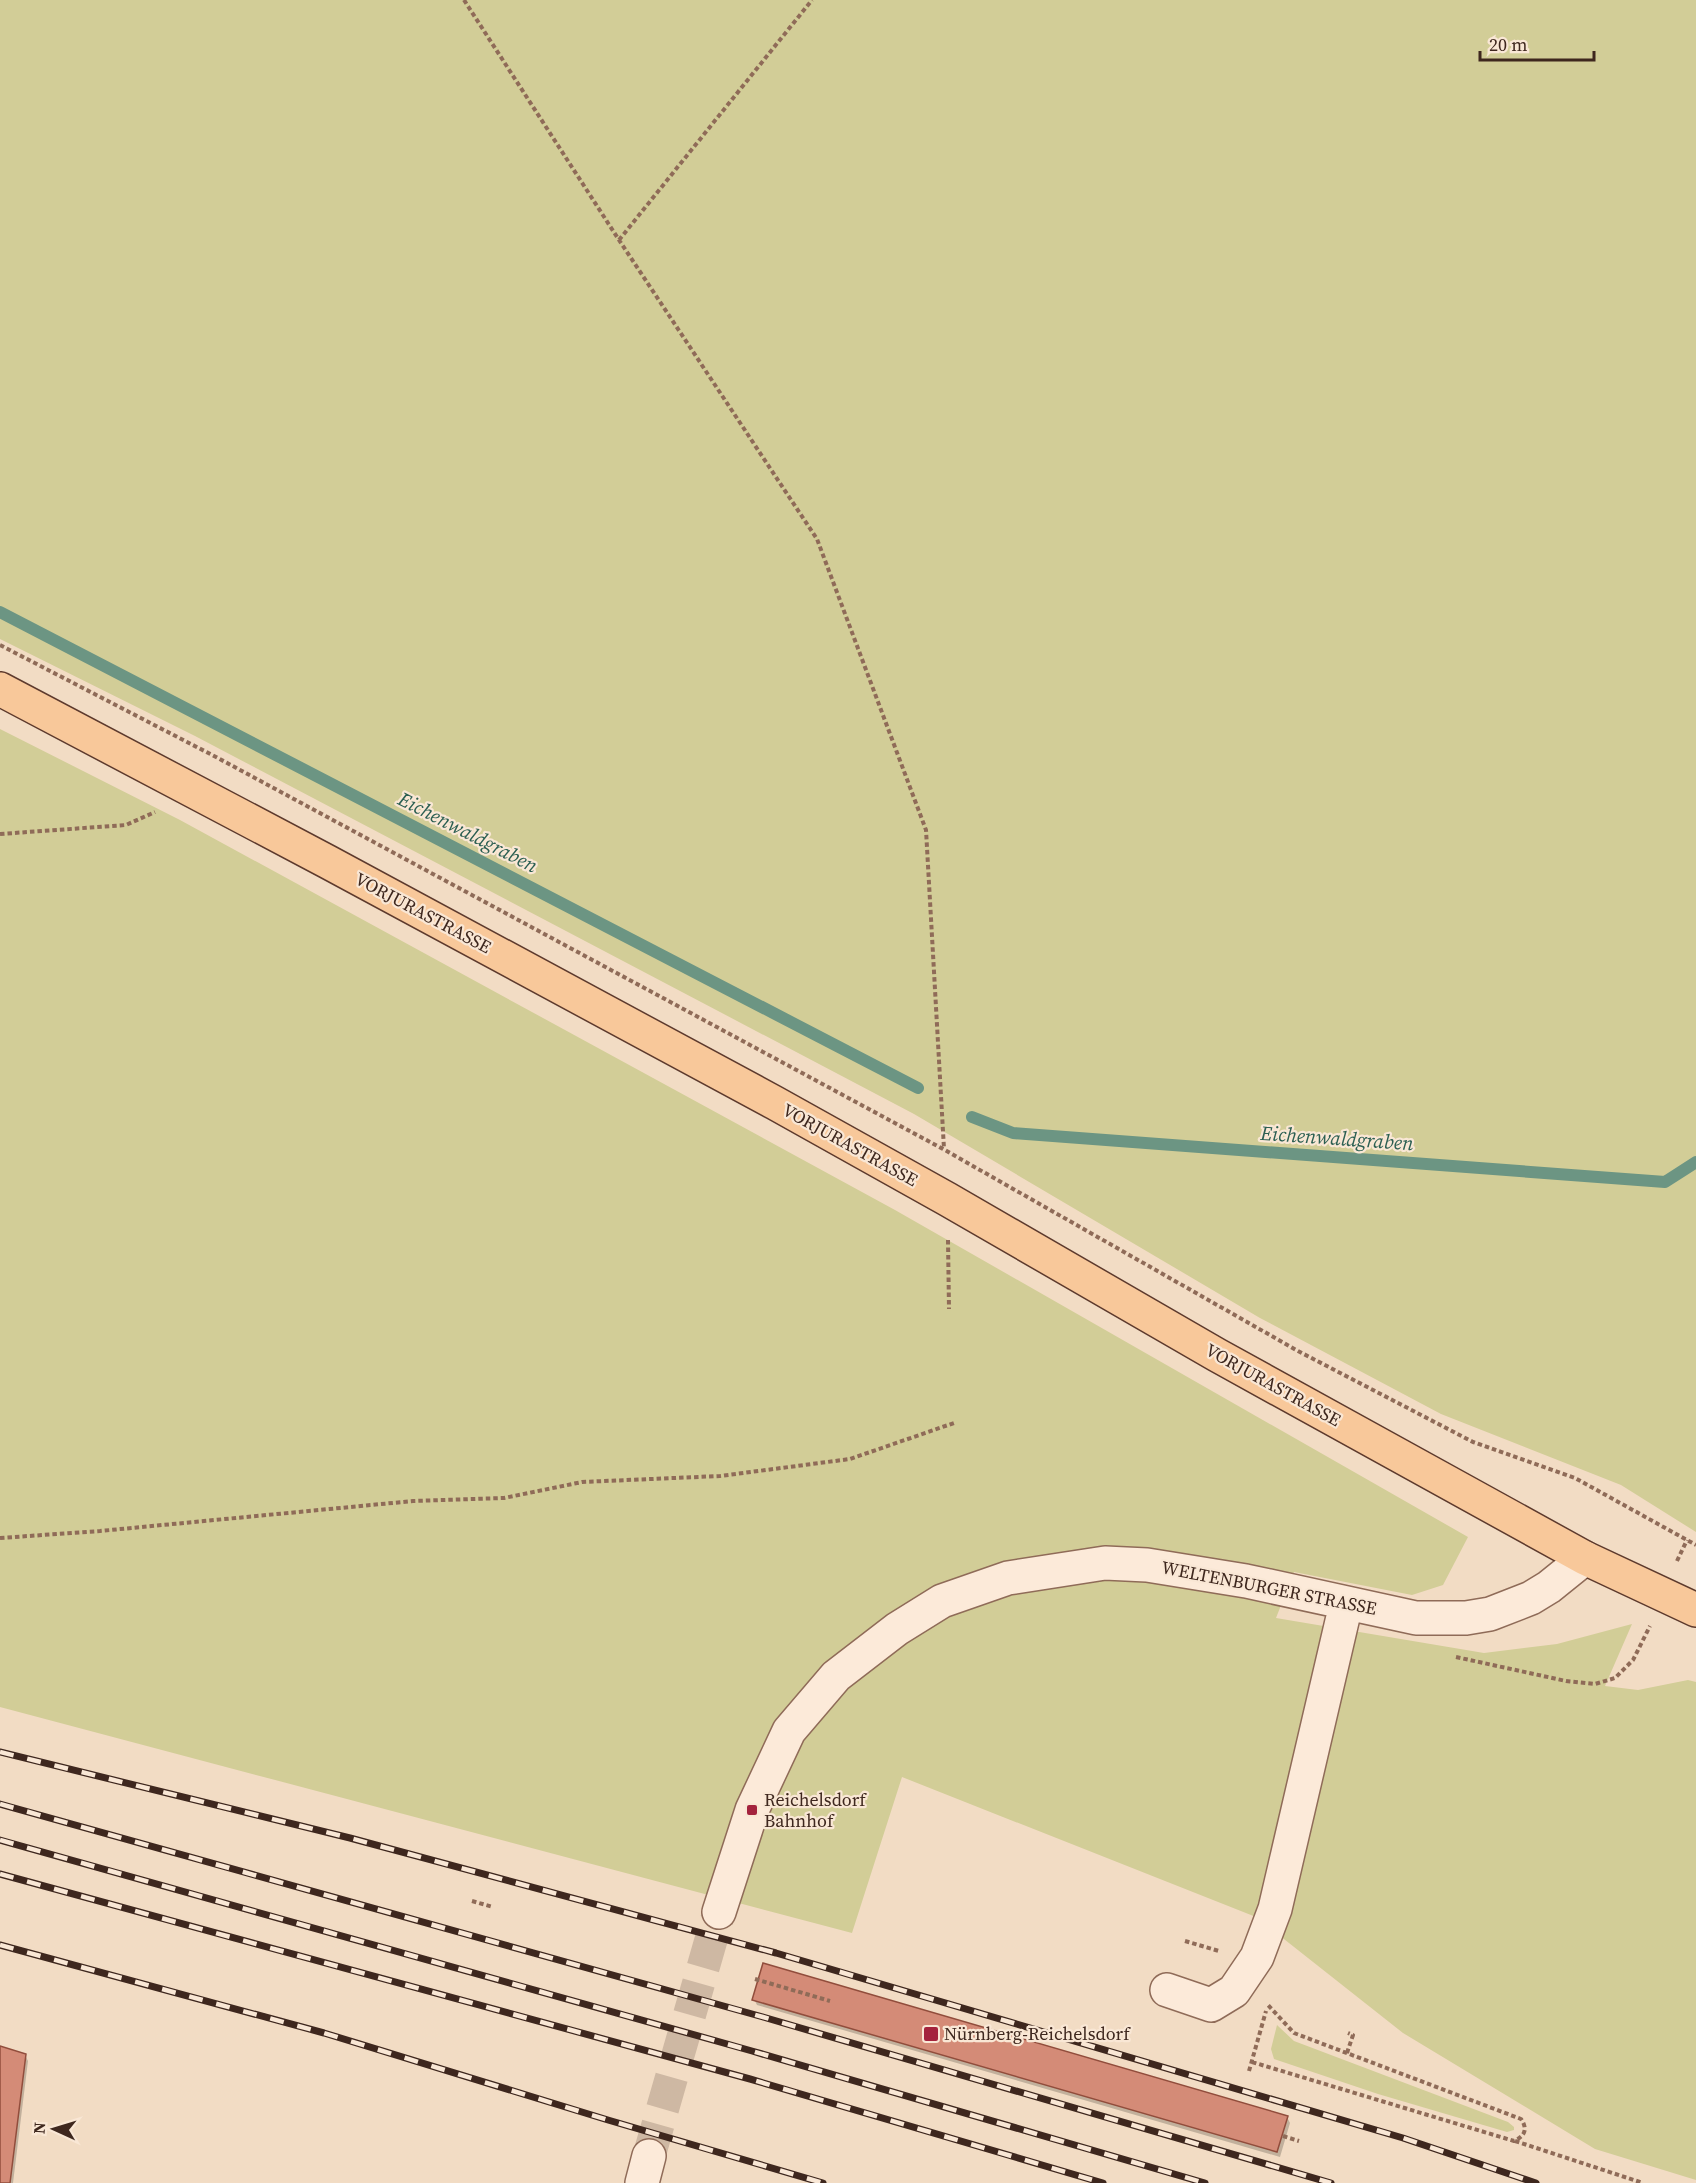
<svg xmlns="http://www.w3.org/2000/svg" width="1696" height="2183" viewBox="0 0 1696 2183" font-family="'Source Serif 4',serif">
<style>
.green{fill:#d2cd97}
.shadow{fill:#0003}
.lines{fill:none;stroke-linecap:round;stroke-linejoin:round}
.stream{stroke:#6c9583;stroke-width:12}
.building{fill:#d48b77;stroke:#914d3c;stroke-width:1.5}
.minor-tunnel{stroke:#ceb8a3;stroke-width:33;stroke-dasharray:33 16;stroke-linecap:butt}
.minor-casing{stroke:#8f6b58;stroke-width:36}
.major-casing{stroke:#5d3a2d;stroke-width:36}
.path{stroke:#8f6b58;stroke-width:4;stroke-dasharray:4.5 3;stroke-linecap:butt}
.minor{stroke:#fcead9;stroke-width:33}
.major{stroke:#f8c89a;stroke-width:33}
.rail-casing{stroke:#3e271e;stroke-width:7}
.rail{stroke:#f9e7d5;stroke-width:4.5;stroke-dasharray:14;stroke-linecap:butt}
.poi-dot{fill:#a4233d;stroke:#f9e7d5;stroke-width:2}
.labels{text-anchor:middle;stroke-width:4.5;stroke-linejoin:round;paint-order:stroke}
.street-label{font-size:18px;fill:#3e271e;stroke:#f9e7d5}
.poi-label{font-size:18px;fill:#3e271e;stroke:#f9e7d5;text-anchor:start}
.water-label{font-size:20px;font-style:italic;fill:#2c5f52;stroke:#f9e7d5}
</style>
<rect width="100%" height="100%" fill="#f2dcc4"/>
<!-- green -->
<path class="green" d="M0 0H1696V1532L1621 1485 1441 1414 1260 1318 914 1114 195 736 0 639Z
M0 729 180 820 895 1210 1468 1537 1443 1585 1412 1595 1294 1572 1276 1618 1484 1653 1557 1644 1632 1624 1605 1686 1638 1690 1688 1680 1696 1682V2180L1595 2149 1403 2033 1256 1917 902 1777 852 1933 0 1707Z
M1277 2025 1294 2041 1508 2122 1514 2127V2130L1507 2132 1378 2094 1274 2059 1271 2049Z"/>
<!-- shadow -->
<path class="shadow" d="M754 1999 1287 2117 1290 2123 1280 2157 757 2005Z
M0 2047 25 2055 28 2061 13 2183H0Z"/>
<g class="lines">
<!-- stream -->
<path class="stream" d="M0 612 918 1088
M972 1117 1013 1133 1665 1182 1696 1162"/>
</g>
<!-- building -->
<path class="building" d="M763 1963 1288 2116 1277 2152 752 2000Z
M0 2046 26 2054 10 2183H0Z"/>
<g class="lines">
<!-- minor-tunnel -->
<path class="minor-tunnel" d="M649 2156 719 1912"/>
<!-- minor casing -->
<g class="minor-casing">
<path id="minor" d="M719 1912 752 1810 789 1731 836 1676 897 1629 942 1601 1008 1578 1105 1563 1147 1565 1246 1581 1416 1618H1466L1490 1614 1531 1598 1549 1587 1585 1558
M1167 1990 1211 2005 1234 1991 1257 1957 1275 1909 1346 1604
M642 2183 649 2156"/>
</g>
<!-- major casing -->
<g class="major-casing">
<path id="major" d="M0 689 328 862 775 1103 947 1199 1217 1355 1585 1558 1696 1610"/>
</g>
<!-- path -->
<path class="path" d="M464 0 619 240 817 539 926 830 944 1149
M619 240 812 0
M0 645 216 757 943 1149 1298 1351 1473 1442 1575 1478 1696 1545
M0 834 126 825 155 812
M948 1240 949 1309
M0 1538 100 1531 413 1501 504 1498 582 1482 720 1476 850 1459 954 1423
M1677 1561 1687 1540
M1456 1657 1566 1681 1595 1684 1615 1678 1633 1660 1650 1626
M472 1901 493 1907
M1185 1941 1219 1951
M755 1979 830 2001
M1347 2053 1353 2035 1348 2033
M1252 2062 1514 2141C1525 2136 1528 2129 1521 2119L1294 2033 1268 2005
M1249 2071 1266 2011
M1283 2136 1299 2141
M1515 2141 1643 2183"/>
<!-- minor -->
<use href="#minor" class="minor"/>
<!-- major -->
<use href="#major" class="major"/>
<!-- rail casing -->
<g class="rail-casing">
<path id="rail" d="M0 1752 350 1838 776 1953 1403 2138 1536 2183
M0 1804 763 2017 1331 2183
M0 1840 752 2051 1205 2183
M0 1874 750 2079 1103 2183
M0 1945 324 2033 608 2120 823 2183"/>
</g>
<!-- rail -->
<use href="#rail" class="rail"/>
</g>
<!-- markers -->
<g class="poi-dot">
<rect x="746" y="1804" width="12" height="12" rx="3"/>
<rect x="923" y="2026" width="16" height="16" rx="3"/>
</g>
<g class="labels">
<!-- street labels -->
<g class="street-label">
<text transform="translate(423 913) rotate(28)" y="6">VORJURASTRASSE</text>
<text transform="translate(850 1145) rotate(29)" y="6">VORJURASTRASSE</text>
<text transform="translate(1273 1385) rotate(29)" y="6">VORJURASTRASSE</text>
<text transform="translate(1269 1588) rotate(11)" y="6">WELTENBURGER STRASSE</text>
</g>
<!-- poi labels -->
<g class="poi-label">
<text x="764" y="1806">Reichelsdorf<tspan x="764" dy="21">Bahnhof</tspan></text>
<text x="944" y="2040">Nürnberg-Reichelsdorf</text>
</g>
<!-- water labels -->
<g class="water-label">
<text transform="translate(468 832) rotate(27)" y="7">Eichenwaldgraben</text>
<text transform="translate(1337 1138) rotate(4)" y="7">Eichenwaldgraben</text>
</g>
</g>
<!-- north arrow -->
<g transform="translate(54 2129) rotate(274)" stroke="#f9e7d5" stroke-width="4.5" paint-order="stroke">
<path d="M0-4.5L10 22L0 15L-10 22Z" fill="#3e271e"/>
<text y="-9" font-size="16" font-weight="bold" text-anchor="middle" fill="#3e271e">N</text>
</g>
<!-- scale -->
<path d="M1480 51v9h114v-9" fill="none" stroke="#3e271e" stroke-width="3"/>
<text x="1489" y="51" font-size="18" fill="#3e271e" stroke="#f9e7d5" stroke-width="4.5" paint-order="stroke">20 m</text>
</svg>
